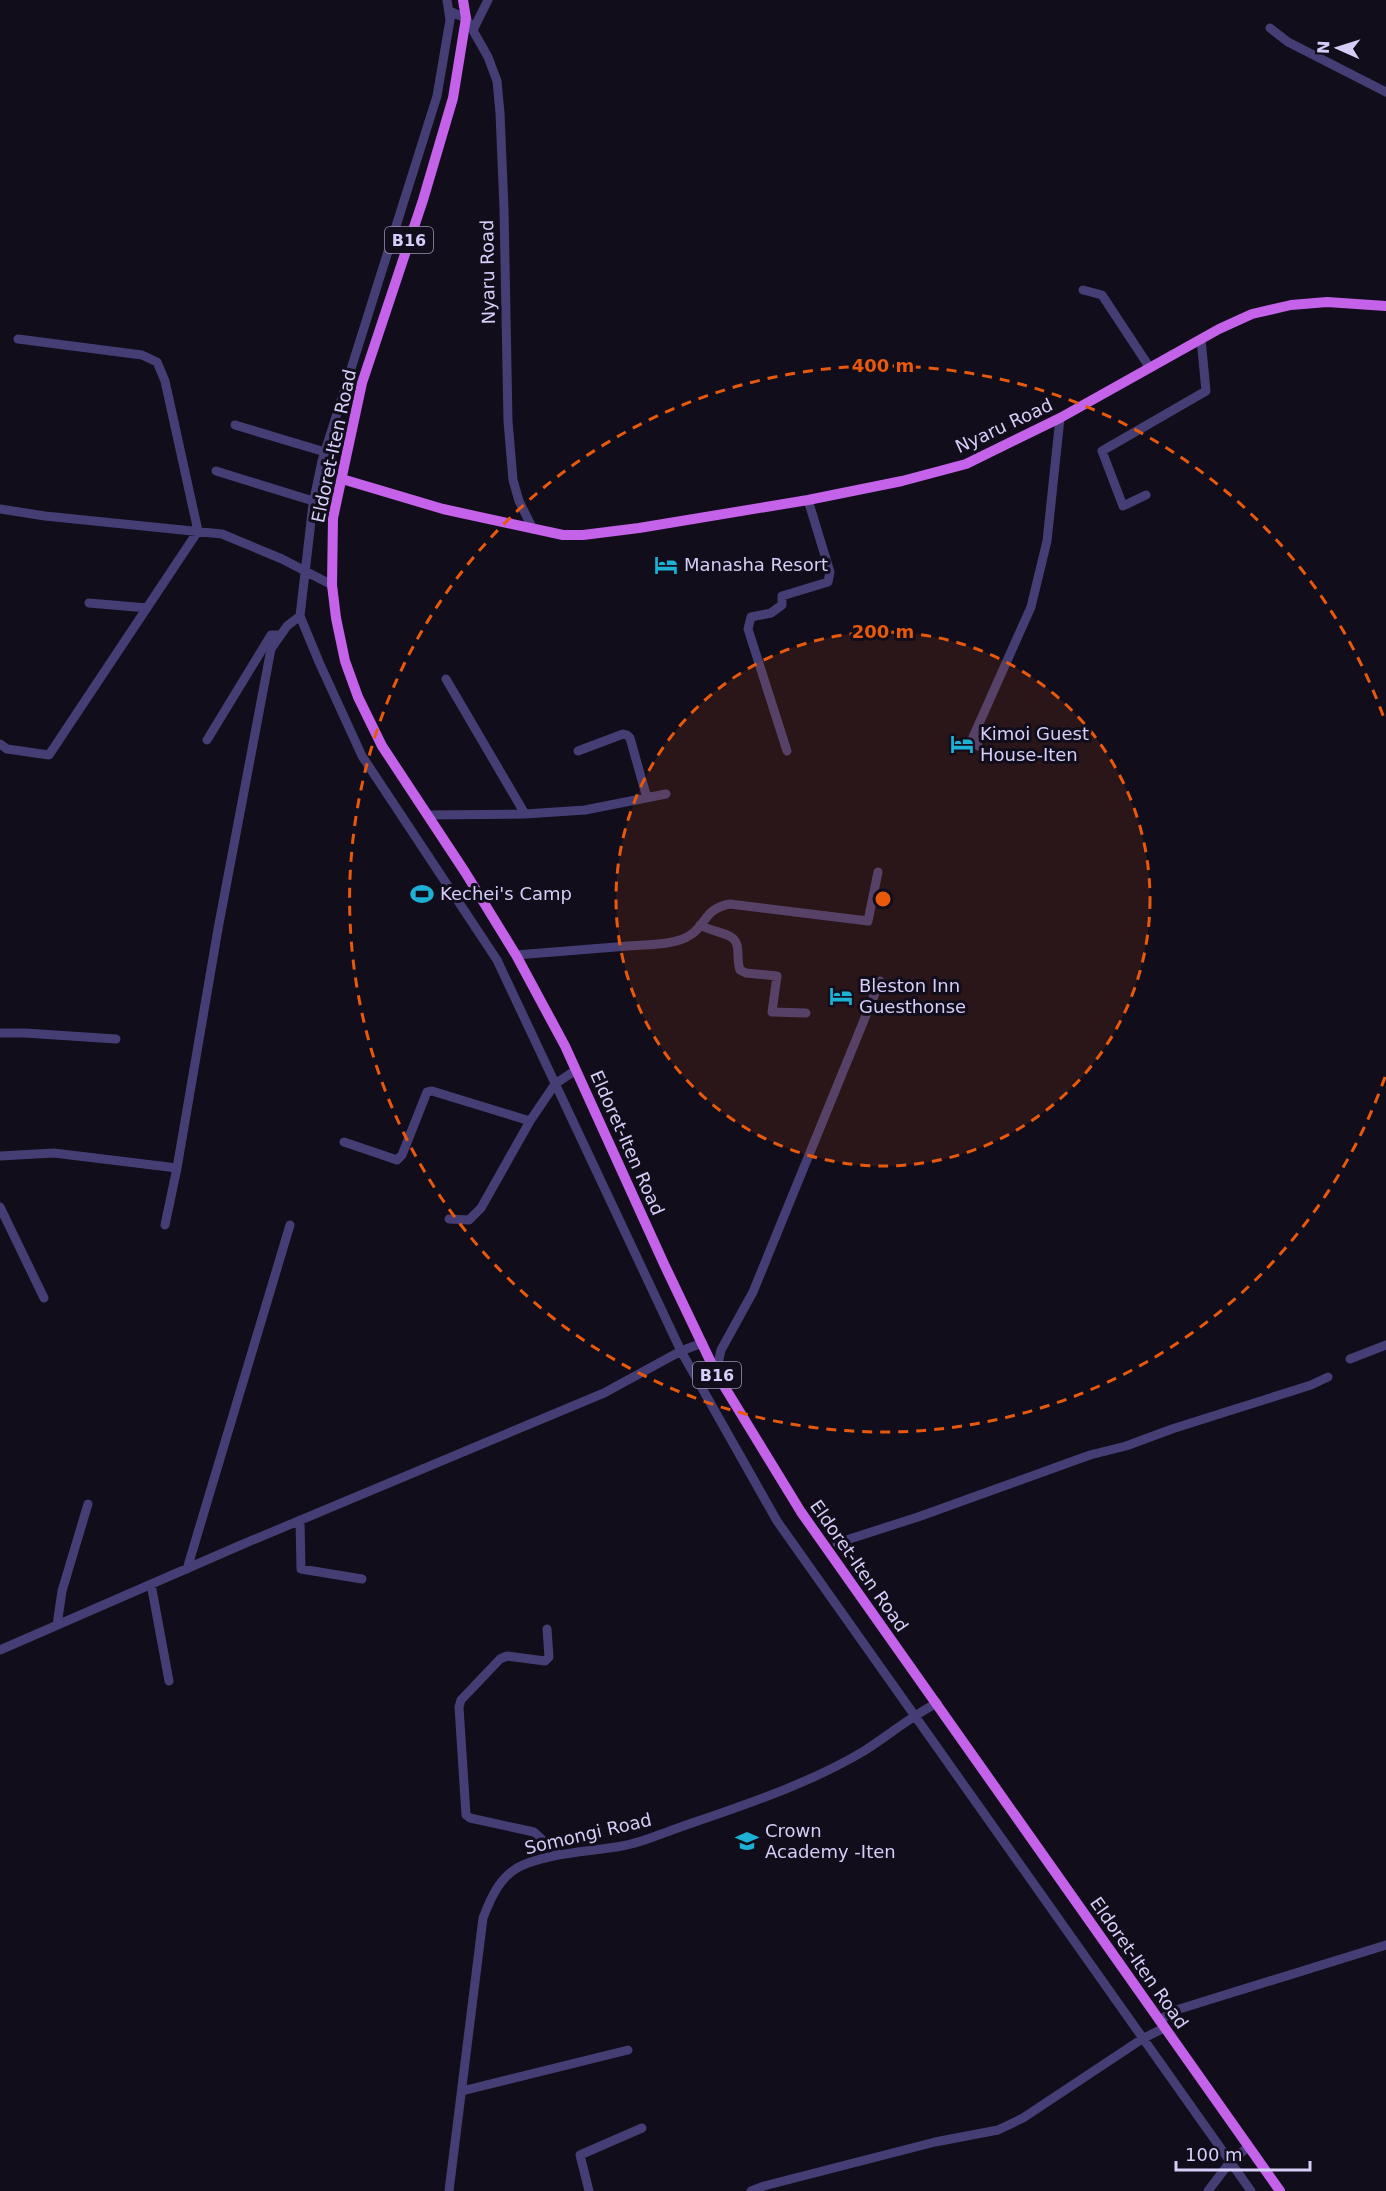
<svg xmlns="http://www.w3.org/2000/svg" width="1386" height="2191" viewBox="0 0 1386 2191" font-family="'DejaVu Sans',sans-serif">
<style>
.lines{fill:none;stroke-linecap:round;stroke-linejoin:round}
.minor{stroke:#453e74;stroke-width:9}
.major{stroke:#c463ea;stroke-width:10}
.ring{fill:none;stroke:#e8590c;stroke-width:3;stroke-dasharray:10 8}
.labels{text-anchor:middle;stroke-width:6;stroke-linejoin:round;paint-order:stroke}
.shield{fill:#110d1b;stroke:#9b94b6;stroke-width:1.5}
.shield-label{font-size:16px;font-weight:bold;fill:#d6cef8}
.street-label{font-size:18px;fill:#d6cef8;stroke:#110d1b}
.poi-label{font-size:18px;fill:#d6cef8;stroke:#110d1b;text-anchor:start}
.centre{fill:#e8590c;stroke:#110d1b;stroke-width:3}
.ring-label{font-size:18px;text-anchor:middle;font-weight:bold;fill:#e8590c;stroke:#110d1b;stroke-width:6;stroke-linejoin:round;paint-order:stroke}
</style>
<rect width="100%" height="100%" fill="#110d1b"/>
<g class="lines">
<!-- minor -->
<path class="minor" d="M449 11 466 18 488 57 497 81 500 113 504 209 508 421 513 480 519 501 533 529
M1270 28 1288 42 1386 92
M473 30 488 0
M1083 290 1102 295 1150 368
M235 425 325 452
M216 471 313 501
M1146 495 1123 506 1102 451 1206 391 1201 339
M0 509 45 516 222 534 282 559 332 585
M89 603 147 608
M300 616 319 662 362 756 497 960 681 1351 777 1521 1251 2191
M446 679 525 814
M207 740 271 635H280
M0 744 7 749 49 755 198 531 165 381 157 362 142 355 18 339
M978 746 973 737 1031 607 1047 541 1060 418
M578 751 623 734 627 735 630 738 647 798
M787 751 748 629 751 617 771 613 782 605V596L828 582 830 572 808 500
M427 815 525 814 585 810 666 794
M700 925C713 933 734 932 737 945 739 954 737 962 740 970L746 973 777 976 772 1012 806 1013
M516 955C553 952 590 949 628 946 644 945 672 945 687 937 707 927 702 909 730 904L868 921 878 872
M0 1033H25L116 1039
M344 1142 397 1160 402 1155 427 1092 432 1091 530 1121
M0 1156 54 1153 177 1168
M0 1207 44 1298
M449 1219 469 1220 481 1208 530 1121 555 1084 576 1070
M165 1225 177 1168 218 929 271 649 287 626 300 616 313 504 322 461 437 96 450 20 447 0
M1350 1359 1386 1345
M716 1373 721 1350 753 1292 880 981
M300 1520 301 1569 362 1579
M837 1543 918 1517 1090 1455 1126 1446 1172 1429 1311 1385 1328 1377
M187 1569 290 1225
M151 1584 169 1681
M57 1625 62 1591 88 1504
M547 1629 549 1657 545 1661 507 1656 500 1659 461 1700 459 1707 466 1815 470 1818 534 1832 559 1855
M0 1650 241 1545 604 1393 681 1351 702 1343
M1159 2021 1173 2011 1386 1945
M462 2091 628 2050
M449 2191 483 1918C491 1897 501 1874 523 1865 554 1852 589 1852 622 1846 641 1843 660 1834 678 1828 741 1806 807 1785 864 1751 889 1735 910 1717 937 1703
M589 2191 580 2155 642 2128
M751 2191 764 2186 935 2142 998 2130 1023 2118 1142 2039 1164 2028
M1208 2191 1230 2162 1248 2147"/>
<!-- major -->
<path class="major" d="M463 0 466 18 453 98 423 200 362 383 333 518 332 585 336 618 345 661 358 697 382 746 465 872 516 955 565 1046 664 1264 716 1373 801 1512 1280 2191
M342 479 443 509 563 535H583L639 528 808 500 902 481 966 464 1060 418 1219 329 1252 314 1291 305 1327 302 1386 306"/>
</g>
<!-- distance rings -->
<circle cx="883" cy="899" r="267" fill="#e8590c" fill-opacity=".12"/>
<g class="ring">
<circle cx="883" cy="899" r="267"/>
<path d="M1385 1077A533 533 0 1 1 1385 721"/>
</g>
<!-- icons -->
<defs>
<g id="hotel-bare" transform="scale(1.8)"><path d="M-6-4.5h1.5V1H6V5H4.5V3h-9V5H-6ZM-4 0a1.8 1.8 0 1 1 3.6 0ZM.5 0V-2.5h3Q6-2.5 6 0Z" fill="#1db2d5" stroke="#110d1b" stroke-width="2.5" paint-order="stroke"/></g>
<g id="stadium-bare" transform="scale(1.8)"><path d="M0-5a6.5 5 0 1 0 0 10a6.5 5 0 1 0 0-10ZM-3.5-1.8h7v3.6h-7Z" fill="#1db2d5" stroke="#110d1b" stroke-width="2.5" paint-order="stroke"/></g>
<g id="school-bare" transform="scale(1.8)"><path d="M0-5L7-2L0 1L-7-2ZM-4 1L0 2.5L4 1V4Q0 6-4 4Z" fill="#1db2d5" stroke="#110d1b" stroke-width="2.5" paint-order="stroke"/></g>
</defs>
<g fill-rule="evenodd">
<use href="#hotel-bare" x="666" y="565"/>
<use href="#hotel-bare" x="962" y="744"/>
<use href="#stadium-bare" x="422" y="894"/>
<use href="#hotel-bare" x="841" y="996"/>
<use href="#school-bare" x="747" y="1841"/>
</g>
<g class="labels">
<!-- shield labels -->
<g class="shield">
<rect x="385" y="227" width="48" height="26" rx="4.5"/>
<rect x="693" y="1362" width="48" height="26" rx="4.5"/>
</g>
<g class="shield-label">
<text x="409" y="246">B16</text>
<text x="717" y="1381">B16</text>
</g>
<!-- street labels -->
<g class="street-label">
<text transform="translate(488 272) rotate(-91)" y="6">Nyaru Road</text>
<text transform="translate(1004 426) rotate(-25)" y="6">Nyaru Road</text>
<text transform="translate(334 446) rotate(-78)" y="6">Eldoret-Iten Road</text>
<text transform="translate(627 1143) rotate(66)" y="6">Eldoret-Iten Road</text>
<text transform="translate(859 1566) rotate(55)" y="6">Eldoret-Iten Road</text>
<text transform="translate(588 1834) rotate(-13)" y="6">Somongi Road</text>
<text transform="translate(1139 1963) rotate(55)" y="6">Eldoret-Iten Road</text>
</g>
<!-- poi labels -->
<g class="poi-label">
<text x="684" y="571">Manasha Resort</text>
<text x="980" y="740">Kimoi Guest<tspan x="980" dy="21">House-Iten</tspan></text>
<text x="440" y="900">Kechei's Camp</text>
<text x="859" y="992">Bleston Inn<tspan x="859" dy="21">Guesthonse</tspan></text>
<text x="765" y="1837">Crown<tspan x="765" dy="21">Academy -Iten</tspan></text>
</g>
</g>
<circle cx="883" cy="899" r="9" class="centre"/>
<g class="ring-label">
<text x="883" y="372">400 m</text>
<text x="883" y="638">200 m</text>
</g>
<!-- north arrow -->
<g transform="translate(1338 48) rotate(273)" stroke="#110d1b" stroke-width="4.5" paint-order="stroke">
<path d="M0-4.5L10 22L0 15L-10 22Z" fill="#d6cef8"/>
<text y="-9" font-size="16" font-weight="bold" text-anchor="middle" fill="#d6cef8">N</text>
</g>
<!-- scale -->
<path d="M1176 2161v9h134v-9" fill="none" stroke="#d6cef8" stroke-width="3"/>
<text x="1185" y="2161" font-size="18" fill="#d6cef8" stroke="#110d1b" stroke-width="4.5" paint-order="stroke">100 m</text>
</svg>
